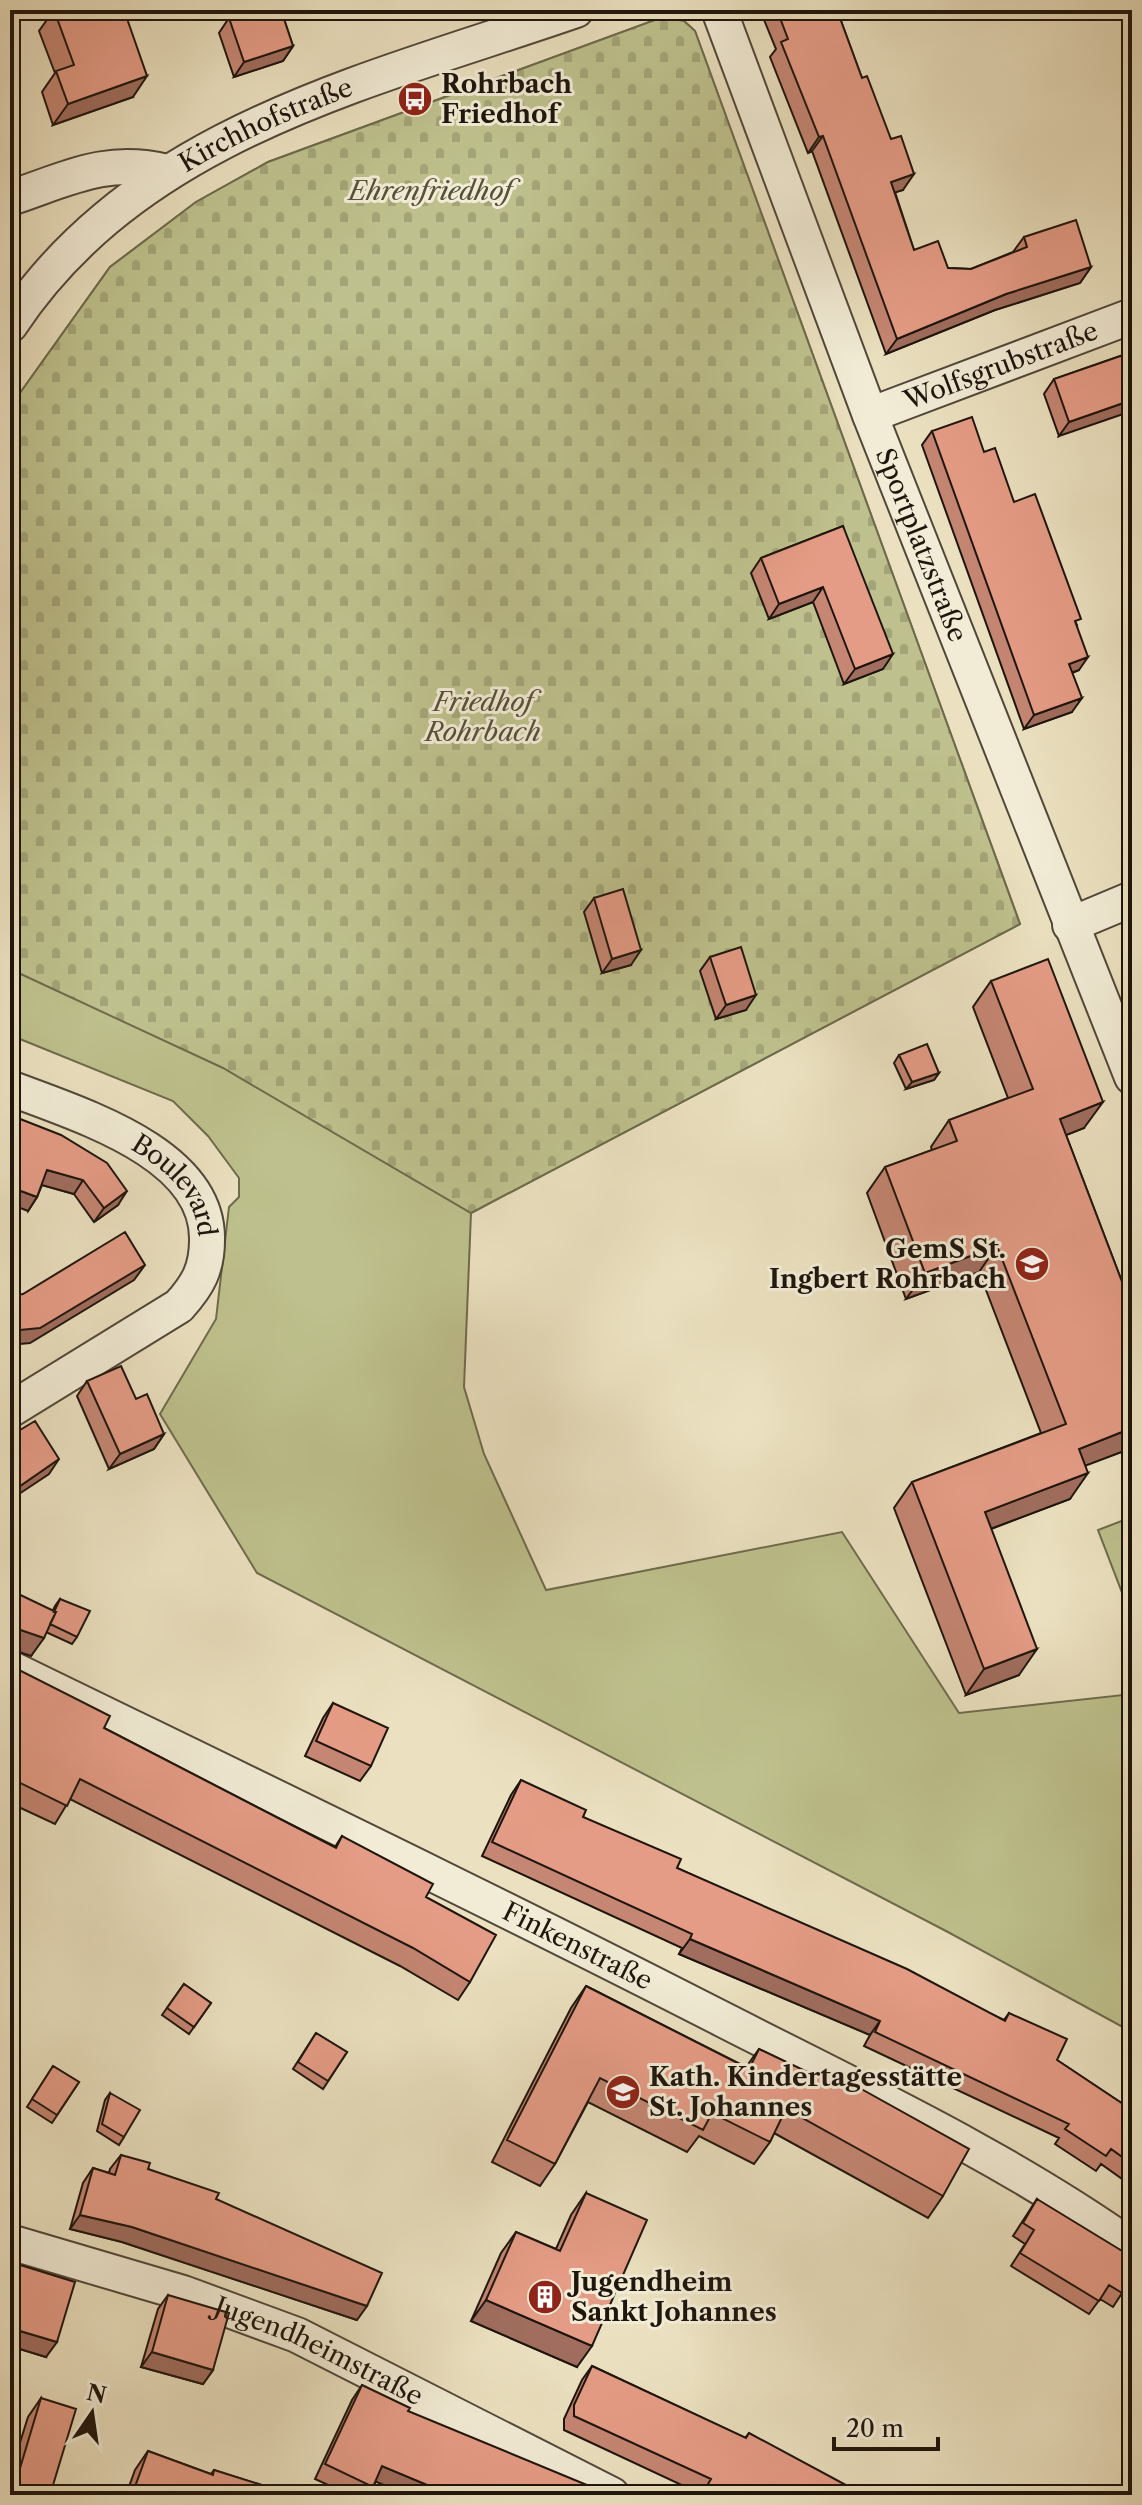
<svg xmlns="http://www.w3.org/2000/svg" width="1142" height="2505" viewBox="0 0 1142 2505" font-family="'Libre Caslon Text',serif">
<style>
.green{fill:#bec18d;stroke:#6e6b4d;stroke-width:2}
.cemetery{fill:url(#cemetery-stones);stroke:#6e6b4d;stroke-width:2}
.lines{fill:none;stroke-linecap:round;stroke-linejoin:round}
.minor-casing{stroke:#51483a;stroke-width:38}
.minor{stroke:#f2ecd6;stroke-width:34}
.wall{fill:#c58673;stroke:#1e150d;stroke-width:2}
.shaded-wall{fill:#a06d5e;stroke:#1e150d;stroke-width:2}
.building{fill:#e59c86;stroke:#1e150d;stroke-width:2}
.labels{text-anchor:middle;stroke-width:6;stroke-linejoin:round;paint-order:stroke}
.poi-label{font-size:26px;font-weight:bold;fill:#1e150d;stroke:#f2ecd6;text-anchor:start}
.street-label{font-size:26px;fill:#1e150d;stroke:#f2ecd6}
.park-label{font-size:26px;font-style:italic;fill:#56513a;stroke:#f2ecd6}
</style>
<defs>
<pattern id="cemetery-stones" width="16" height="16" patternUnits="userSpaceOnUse" patternTransform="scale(2)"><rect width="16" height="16" fill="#bec18d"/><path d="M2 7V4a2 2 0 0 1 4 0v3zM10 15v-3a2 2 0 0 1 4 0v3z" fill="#a3a578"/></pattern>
</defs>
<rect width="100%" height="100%" fill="#ebe1c0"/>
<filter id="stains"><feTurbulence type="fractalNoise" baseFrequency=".0025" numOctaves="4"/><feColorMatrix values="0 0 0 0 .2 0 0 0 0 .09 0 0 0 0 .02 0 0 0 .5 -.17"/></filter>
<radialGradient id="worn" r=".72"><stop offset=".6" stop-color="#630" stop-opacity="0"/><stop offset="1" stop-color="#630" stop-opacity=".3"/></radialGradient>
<!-- green -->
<path class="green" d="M663 17 684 21 695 31 1020 924 471 1213 464 1387 484 1454 546 1590 842 1532 959 1713 1132 1694V2032L946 1931 257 1573 160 1414 216 1319 229 1207 239 1197V1178L208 1136 173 1101 10 1035V407L110 267 196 202 268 162Z
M1132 1517V1601L1126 1603 1098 1530Z"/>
<!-- cemetery -->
<path class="cemetery" d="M663 17 684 21 695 31 1020 924 471 1213 223 1068 10 969V407L110 267 196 202 268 162Z"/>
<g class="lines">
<!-- minor casing -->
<g class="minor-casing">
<g id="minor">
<path id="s1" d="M719 10 870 415 1132 1077"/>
<path d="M10 198C68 179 105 157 167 172"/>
<path id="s2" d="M10 325C138 132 371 81 576 10"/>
<path id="s3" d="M870 415 1132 316"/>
<path d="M1070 925 1132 899"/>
<path id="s4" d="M10 1088C76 1114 209 1152 207 1240 207 1269 198 1285 179 1306L10 1410"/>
<path id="s5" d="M10 1668C248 1784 486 1898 722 2019 861 2090 1005 2157 1132 2247"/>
<path id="s6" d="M10 2242 183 2293 297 2335 612 2495"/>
</g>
</g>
<!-- minor -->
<use href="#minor" class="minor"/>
</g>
<!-- wall -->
<path class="wall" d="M54 10 133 97 53 125 42 92 55 73 39 31Z
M235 10H281L293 46 283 61 234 77 219 33 229 18 237 16Z
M760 10H837L903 190 895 192 914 250 948 268 971 269 1013 252 1024 237 1091 267 1080 283 995 310 886 354 812 151 808 153 770 57 776 49Z
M1132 352 1059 436 1044 394 1054 379Z
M932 431 984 452 1014 502 1077 625 1079 670 1072 673V712L1024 729 922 445Z
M843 526 883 669 844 684 813 602 769 619 751 573 761 558Z
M594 898 631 965 602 973 584 912Z
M710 957 746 1010 716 1019 700 971Z
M991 981 1084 1128 1066 1135 1132 1308V1448L1085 1465 1070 1499 991 1529 1019 1675 966 1695 894 1508 912 1482 1041 1433 979 1272 906 1299 867 1193 885 1167 932 1150 931 1147 949 1120 1008 1098 973 1007Z
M899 1055 939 1073 934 1080 906 1089 894 1063Z
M10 1115 118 1205 94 1222 74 1194 42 1185 37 1197 28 1211Z
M87 1381 136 1399 164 1434 154 1449 109 1469 77 1396Z
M60 1599 77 1637 72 1644 46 1632 31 1656 55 1606Z
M10 1662 13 1667 104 1728 335 1847 342 1836 426 1897 470 1982 458 2000 400 1966 70 1799 55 1824 10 1803Z
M333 1703 371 1766 360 1781 305 1756 323 1718Z
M521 1780 583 1817 677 1868 1004 2020 1009 2013 1057 2060 1132 2110V2186L1101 2164 1096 2171 1055 2144 1059 2138 864 2046 870 2035 679 1954 682 1948 482 1856 511 1795Z
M184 1984 211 2003 189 2034 162 2015Z
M586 1986 746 2067 759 2049 823 2080 829 2071 943 2196 928 2218 774 2133 770 2142 754 2164 699 2136 687 2152 588 2102 555 2164 540 2186 492 2162 571 2008Z
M316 2033 347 2052 323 2089 293 2069Z
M53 2066 79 2082 52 2123 27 2107Z
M110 2093 124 2137 119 2145 97 2131 105 2100Z
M121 2155 148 2169 216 2199 357 2320 122 2242 70 2229 83 2183 93 2168 109 2173 110 2169Z
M586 2193 577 2367 471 2321 501 2253 516 2232 556 2249 571 2215Z
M1037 2199 1122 2293 1113 2307 1100 2299 1089 2314 1011 2266 1025 2244 1013 2236Z
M17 2264 46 2357 10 2346V2274Z
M168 2295 213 2370 203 2384 141 2367 158 2309Z
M592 2366 745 2438 749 2433 855 2495H700L701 2494 564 2430V2419L582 2380Z
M362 2385 408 2411 373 2487 367 2495H350L315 2479 352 2400Z
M41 2398 50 2495H10V2475L28 2417Z
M148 2451 211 2474 214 2470 293 2495H126L135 2470Z"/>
<!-- shaded-wall -->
<path class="shaded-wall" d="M293 46 283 61 234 77 244 62Z
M147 76 133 97 53 125 68 104Z
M823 136 812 151 808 153 819 137Z
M914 174 903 190 881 197 891 182Z
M1091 267 1080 283 995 310 886 354 897 339 1006 294Z
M1132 400V411L1059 436 1069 422Z
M823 587 813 602 769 619 779 604Z
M893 654 883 669 844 684 855 669Z
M1088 657 1079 670 1060 677 1069 664Z
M1082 698 1072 712 1024 729 1034 715Z
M641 950 631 965 602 973 612 959Z
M756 995 746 1010 716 1019 726 1005Z
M939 1073 934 1080 906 1089 912 1082Z
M1103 1102 1084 1128 1041 1145 1060 1119Z
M47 1170 83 1180 74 1194 38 1184Z
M10 1187 37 1197 28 1211 10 1204Z
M127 1191 118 1205 94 1222 104 1208Z
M997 1246 979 1272 906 1299 925 1273Z
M145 1265 134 1280 30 1343 10 1345V1331Z
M1132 1428V1448L1061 1475 1079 1449Z
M164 1434 154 1449 109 1469 120 1454Z
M59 1459 49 1474 10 1500V1493Z
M1088 1473 1070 1499 966 1538 985 1512Z
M21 1630 44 1638 31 1656 10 1649V1637Z
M1037 1649 1019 1675 966 1695 984 1669Z
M690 1939 880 2021 870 2035 679 1954Z
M80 2215 132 2227 367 2306 357 2320 122 2242 70 2229Z
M486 2300 592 2346 577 2367 471 2321Z
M10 2328 57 2342 46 2357 10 2346Z
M152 2352 213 2370 203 2384 141 2367Z
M382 2466 451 2495H407L372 2480Z"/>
<!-- building -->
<path class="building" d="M54 10H124L147 76 68 104 56 71 74 65Z
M250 10H281L293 46 244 62 229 18 251 11Z
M777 10H837L862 78 867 76 891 139 901 136 914 174 891 182 914 250 938 241 948 268 971 269 1027 247 1024 237 1076 220 1091 267 1006 294 897 339 823 136 819 137 781 42 788 39Z
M1132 352V400L1069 422 1054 379Z
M972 417 984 452 995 448 1014 502 1035 494 1081 619 1075 621 1088 657 1069 664 1082 698 1034 715 932 431Z
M843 526 893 654 855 669 823 587 779 604 761 558Z
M623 889 641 950 612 959 594 898Z
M741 947 756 995 726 1005 710 957Z
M1048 959 1103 1102 1060 1119 1132 1308V1428L1079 1449 1088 1473 985 1512 1037 1649 984 1669 912 1482 1066 1424 997 1246 925 1273 885 1167 957 1141 949 1120 1033 1089 991 981Z
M927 1044 939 1073 912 1082 899 1055Z
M10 1115 61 1135 107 1163 127 1191 104 1208 83 1180 47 1170 37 1197 10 1187Z
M125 1232 145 1265 40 1328 10 1331V1296L23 1294Z
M121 1366 136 1399 147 1394 164 1434 120 1454 87 1381Z
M35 1421 59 1459 10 1493V1436Z
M10 1590 56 1612 44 1638 21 1630 10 1637Z
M60 1599 90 1611 77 1637 50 1624 56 1612H54Z
M10 1662 13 1667 110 1716 104 1728 336 1848 342 1836 433 1884 426 1897 496 1935 470 1982 413 1948 80 1779 67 1806 10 1778Z
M333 1703 388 1728 371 1766 316 1741Z
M521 1780 586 1810 583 1817 681 1859 677 1868 907 1969 1005 2021 1009 2013 1067 2039 1057 2060 1132 2110V2164L1111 2149 1106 2156 1065 2129 1069 2124 875 2032 880 2021 690 1939 692 1934 492 1842Z
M184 1984 211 2003 194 2027 167 2008Z
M586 1986 749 2069 759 2049 824 2080 829 2071 969 2149 943 2196 786 2109 770 2142 712 2113 703 2130 600 2078 555 2164 507 2140Z
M316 2033 347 2052 328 2081 298 2062Z
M53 2066 79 2082 57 2115 32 2099Z
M110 2093 140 2110 124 2137 102 2124Z
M121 2155 150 2163 148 2169 219 2193 216 2199 382 2273 367 2306 132 2227 80 2215 93 2168 115 2175Z
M586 2193 647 2220 592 2346 486 2300 516 2232 560 2251Z
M1037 2199 1132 2257V2277L1122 2293 1109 2285 1099 2301 1020 2253 1034 2230 1023 2223Z
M17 2264 75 2282 57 2342 10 2328V2286Z
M168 2295 229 2313 213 2370 152 2352Z
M592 2366 746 2438 749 2433 857 2491 855 2495H728L708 2484 711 2479 574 2416V2405Z
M362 2385 410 2408 408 2411 611 2495H451L382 2466 373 2487 325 2464Z
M41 2398 76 2409 50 2495H12Z
M148 2451 213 2475 214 2470 293 2495H132Z
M983 2487 997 2495H978Z"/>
<!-- icons -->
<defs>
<g id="bus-disc" transform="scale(1.8)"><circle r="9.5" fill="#8f2418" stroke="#f2ecd6"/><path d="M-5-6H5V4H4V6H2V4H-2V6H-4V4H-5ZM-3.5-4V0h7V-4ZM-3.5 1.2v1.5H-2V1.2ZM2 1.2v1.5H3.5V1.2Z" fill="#fff"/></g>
<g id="school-disc" transform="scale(1.8)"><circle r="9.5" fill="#8f2418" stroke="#f2ecd6"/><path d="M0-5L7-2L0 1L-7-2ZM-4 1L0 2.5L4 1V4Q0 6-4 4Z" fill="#fff"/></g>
<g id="building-disc" transform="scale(1.8)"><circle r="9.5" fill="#8f2418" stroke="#f2ecd6"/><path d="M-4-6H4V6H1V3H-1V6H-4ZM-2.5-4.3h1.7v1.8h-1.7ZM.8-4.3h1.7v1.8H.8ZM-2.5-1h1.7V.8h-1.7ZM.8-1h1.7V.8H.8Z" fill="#fff"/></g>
</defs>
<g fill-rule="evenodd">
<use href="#bus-disc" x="415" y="99"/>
<use href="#school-disc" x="1032" y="1264"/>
<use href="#school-disc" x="623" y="2092"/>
<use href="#building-disc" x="545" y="2297"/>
</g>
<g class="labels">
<!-- poi labels -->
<g class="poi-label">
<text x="441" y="93">Rohrbach<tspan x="441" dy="30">Friedhof</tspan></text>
<text x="1006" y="1258" text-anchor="end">GemS St.<tspan x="1006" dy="30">Ingbert Rohrbach</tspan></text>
<text x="649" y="2086">Kath. Kindertagesstätte<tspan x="649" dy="30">St. Johannes</tspan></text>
<text x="571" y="2291">Jugendheim<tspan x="571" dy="30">Sankt Johannes</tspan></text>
</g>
<!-- street labels -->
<g class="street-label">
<text dy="9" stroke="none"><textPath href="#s2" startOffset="330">Kirchhofstraße</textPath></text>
<text dy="9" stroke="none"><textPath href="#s3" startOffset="140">Wolfsgrubstraße</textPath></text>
<text dy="9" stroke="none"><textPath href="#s1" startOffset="572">Sportplatzstraße</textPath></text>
<text dy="9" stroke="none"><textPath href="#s4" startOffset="198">Boulevard</textPath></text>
<text dy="9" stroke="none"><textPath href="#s5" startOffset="632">Finkenstraße</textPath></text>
<text dy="9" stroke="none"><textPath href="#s6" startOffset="328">Jugendheimstraße</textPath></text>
</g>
<!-- park labels -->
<g class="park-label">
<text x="430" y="200">Ehrenfriedhof</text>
<text x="483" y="711">Friedhof<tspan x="483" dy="30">Rohrbach</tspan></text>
</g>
</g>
<!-- margin -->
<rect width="1142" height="2505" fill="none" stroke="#ebe1c0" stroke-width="40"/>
<rect x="12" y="12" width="1118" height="2481" fill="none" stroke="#1e150d" stroke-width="4"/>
<rect x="20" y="20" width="1102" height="2465" fill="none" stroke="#1e150d" stroke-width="2"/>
<!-- north arrow -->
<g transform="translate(92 2413) rotate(13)" stroke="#f2ecd6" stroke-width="6" paint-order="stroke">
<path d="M0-6L14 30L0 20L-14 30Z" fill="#1e150d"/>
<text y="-12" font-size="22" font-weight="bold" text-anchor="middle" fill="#1e150d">N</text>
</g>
<!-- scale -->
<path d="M834 2437v12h104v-12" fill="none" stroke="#1e150d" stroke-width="4"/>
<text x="846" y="2437" font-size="24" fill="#1e150d" stroke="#f2ecd6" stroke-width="6" paint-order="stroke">20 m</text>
<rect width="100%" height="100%" filter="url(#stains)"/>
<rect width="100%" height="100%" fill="url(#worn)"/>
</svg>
